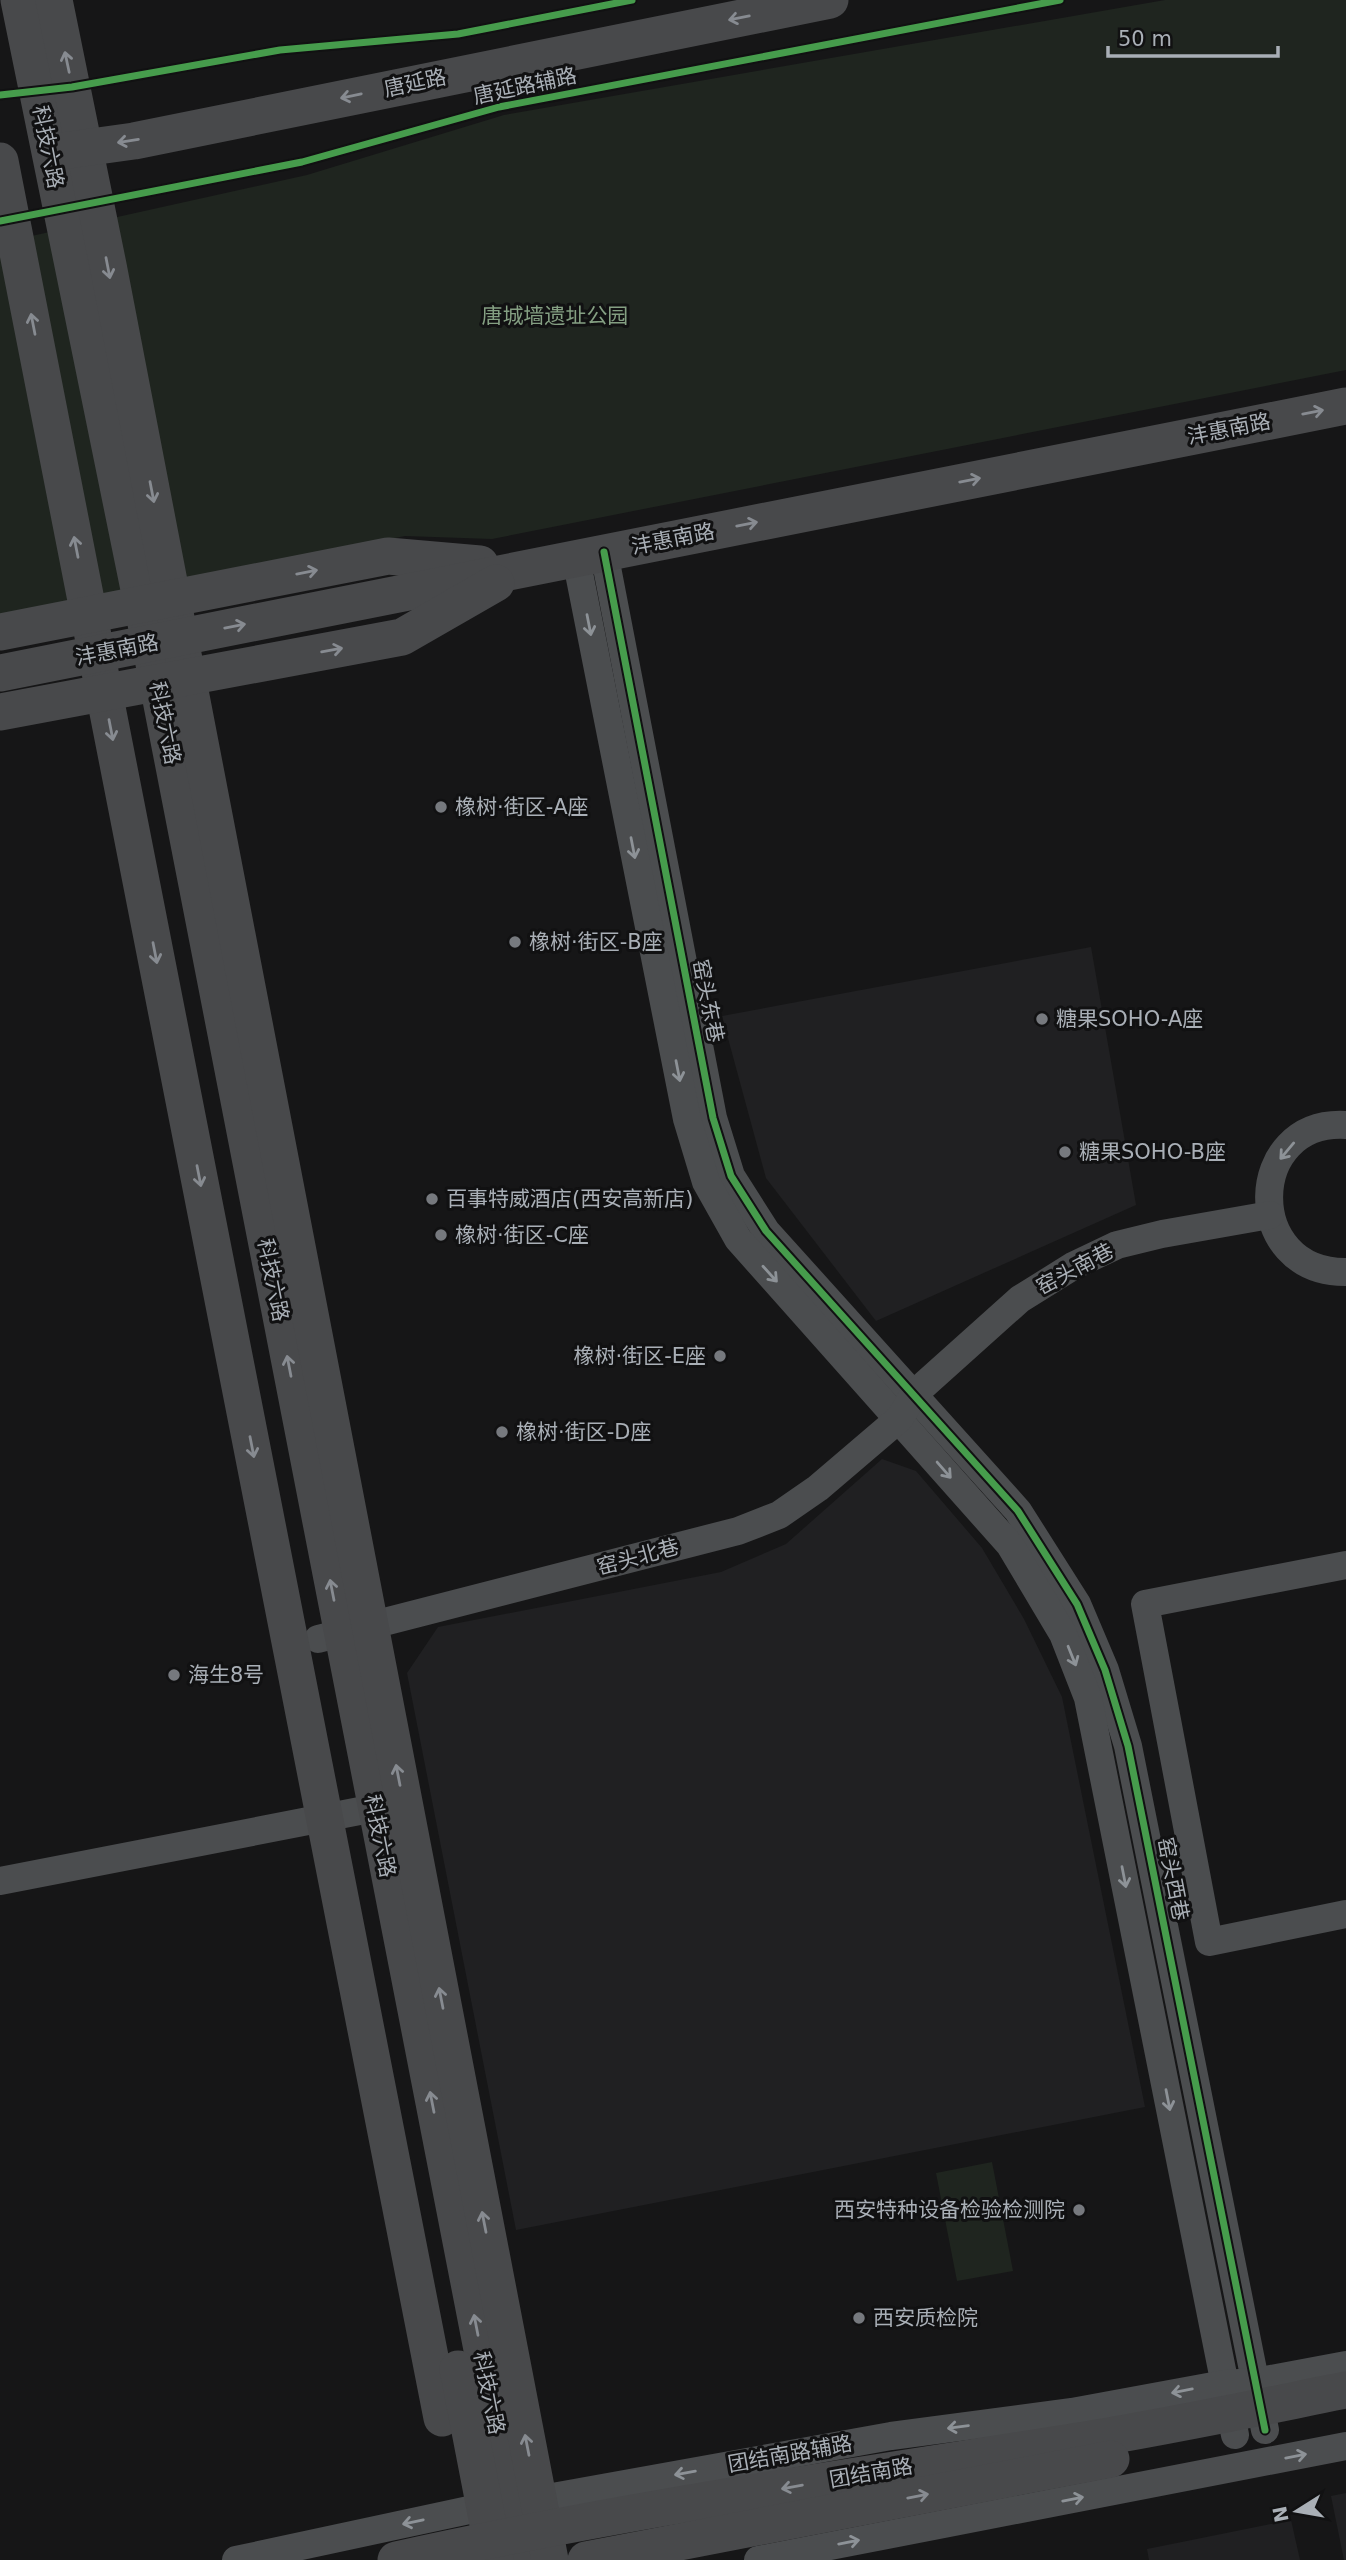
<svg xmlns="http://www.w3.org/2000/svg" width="1346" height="2560" viewBox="0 0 1346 2560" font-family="'DejaVu Sans','Noto Sans SC',sans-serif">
<rect width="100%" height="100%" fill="#161617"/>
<!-- built -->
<g fill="#202022">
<polygon points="1091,947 1136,1205 876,1321 766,1178 722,1016"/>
<polygon points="882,1459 916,1471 982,1548 1024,1619 1062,1697 1145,2107 516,2230 407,1673 438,1627 721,1572 786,1544"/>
<polygon points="1346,2493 1346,2560 1344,2560 1331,2496"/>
<polygon points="1291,2520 1300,2560 1149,2560 1147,2549"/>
</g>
<!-- green -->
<g fill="#1f251f">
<polygon points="1165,0 1346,0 1346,370 492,539 405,536 0,615 0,243 307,175 504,115"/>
<polygon points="992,2162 1013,2271 957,2281 936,2173"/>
</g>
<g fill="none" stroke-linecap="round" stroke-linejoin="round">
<!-- minor -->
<g stroke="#4b4d4f" stroke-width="28">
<polyline points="604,552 713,1118 731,1176 766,1231 1018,1511 1077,1604 1105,1670 1128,1746 1265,2430"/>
<polyline points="576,558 687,1119 706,1182 738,1239 1010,1545 1063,1634 1088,1698 1235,2435"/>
<path d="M1346,1125C1245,1119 1242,1273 1346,1272"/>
<polyline points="1346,1565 1145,1604 1209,1942 1346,1914"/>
<polyline points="318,1639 738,1531 779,1515 818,1488 900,1418 914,1394 1020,1299 1073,1266 1117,1245 1162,1234 1270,1215"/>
<polyline points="0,1881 375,1808"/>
<polyline points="236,2560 469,2510 547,2498 891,2436 1072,2412 1224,2384 1255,2382 1346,2365"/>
<polyline points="758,2560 1346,2446"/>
</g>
<!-- major -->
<g stroke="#48494b" stroke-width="37">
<polyline points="19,0 150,643 523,2560"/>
<polyline points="54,0 108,265 550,2560"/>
<polyline points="62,151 134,141 830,0"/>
<polyline points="0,161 442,2418"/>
<polyline points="0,632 388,556 480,564"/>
<polyline points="0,673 1346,406"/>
<polyline points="0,712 402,637 496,583"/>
<polyline points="458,2369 495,2560"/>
<path d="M396,2560C625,2509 859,2476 1091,2439C1176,2425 1261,2407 1346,2390"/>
<polyline points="586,2560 1111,2459"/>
</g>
<defs>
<g id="cycleway">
<polyline points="0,95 72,87 280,50 458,34 632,0"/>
<polyline points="0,221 302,162 499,107 1060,0"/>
<polyline points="604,552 713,1118 731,1176 766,1231 1018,1511 1077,1604 1105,1670 1128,1746 1265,2430"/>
</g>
</defs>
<!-- cycleway casing -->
<use href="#cycleway" stroke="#111112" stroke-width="11"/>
<!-- cycleway -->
<use href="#cycleway" stroke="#469c4c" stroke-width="7"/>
</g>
<!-- one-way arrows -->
<defs><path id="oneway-shaft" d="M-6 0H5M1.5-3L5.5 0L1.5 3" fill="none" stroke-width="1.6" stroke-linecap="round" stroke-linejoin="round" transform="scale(1.75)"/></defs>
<g stroke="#878b91">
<use href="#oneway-shaft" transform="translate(739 18) rotate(169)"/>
<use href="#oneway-shaft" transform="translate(67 62) rotate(-102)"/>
<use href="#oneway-shaft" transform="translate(351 96) rotate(168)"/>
<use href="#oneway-shaft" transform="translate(128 141) rotate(171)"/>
<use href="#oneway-shaft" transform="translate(108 268) rotate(79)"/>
<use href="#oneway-shaft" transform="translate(33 324) rotate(-101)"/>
<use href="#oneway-shaft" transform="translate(1313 412) rotate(-11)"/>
<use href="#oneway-shaft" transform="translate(970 480) rotate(-11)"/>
<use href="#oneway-shaft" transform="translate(152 492) rotate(79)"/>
<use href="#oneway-shaft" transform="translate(747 524) rotate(-11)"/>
<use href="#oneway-shaft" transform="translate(76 547) rotate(-101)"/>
<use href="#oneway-shaft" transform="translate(307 572) rotate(-11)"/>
<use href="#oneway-shaft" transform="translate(235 626) rotate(-11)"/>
<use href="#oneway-shaft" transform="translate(332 650) rotate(-10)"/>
<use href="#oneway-shaft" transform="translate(111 730) rotate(79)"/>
<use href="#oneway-shaft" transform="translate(155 953) rotate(79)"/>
<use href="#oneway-shaft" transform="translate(199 1176) rotate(79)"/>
<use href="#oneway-shaft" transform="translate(289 1366) rotate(-101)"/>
<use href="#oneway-shaft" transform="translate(252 1447) rotate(79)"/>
<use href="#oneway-shaft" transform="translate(332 1590) rotate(-101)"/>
<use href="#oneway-shaft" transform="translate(398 1775) rotate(-101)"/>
<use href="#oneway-shaft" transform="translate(441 1998) rotate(-101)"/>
<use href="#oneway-shaft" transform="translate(432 2102) rotate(-101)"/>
<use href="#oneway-shaft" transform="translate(484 2222) rotate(-101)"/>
<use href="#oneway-shaft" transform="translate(476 2325) rotate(-101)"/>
<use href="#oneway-shaft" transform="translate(527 2445) rotate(-101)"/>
<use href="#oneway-shaft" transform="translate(792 2487) rotate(170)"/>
<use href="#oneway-shaft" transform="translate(918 2496) rotate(-11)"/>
</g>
<g stroke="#8d9297">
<use href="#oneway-shaft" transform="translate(589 625) rotate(79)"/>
<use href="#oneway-shaft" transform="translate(633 848) rotate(79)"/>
<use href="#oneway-shaft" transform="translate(678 1071) rotate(79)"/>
<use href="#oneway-shaft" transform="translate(1287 1151) rotate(130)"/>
<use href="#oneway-shaft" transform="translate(770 1274) rotate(48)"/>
<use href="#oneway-shaft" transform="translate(944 1470) rotate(49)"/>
<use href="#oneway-shaft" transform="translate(1072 1656) rotate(68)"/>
<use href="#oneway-shaft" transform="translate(1124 1877) rotate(79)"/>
<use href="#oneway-shaft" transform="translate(1168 2100) rotate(79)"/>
<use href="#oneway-shaft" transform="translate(1182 2391) rotate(169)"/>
<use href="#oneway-shaft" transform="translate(958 2427) rotate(173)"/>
<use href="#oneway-shaft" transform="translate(1296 2456) rotate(-11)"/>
<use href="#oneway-shaft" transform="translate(685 2473) rotate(170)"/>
<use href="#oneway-shaft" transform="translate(1073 2499) rotate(-11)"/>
<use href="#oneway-shaft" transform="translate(413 2522) rotate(168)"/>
<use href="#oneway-shaft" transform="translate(849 2542) rotate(-11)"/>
</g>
<!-- markers -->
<g fill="#76797e" stroke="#111112" stroke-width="2.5">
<circle cx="441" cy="807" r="7"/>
<circle cx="515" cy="942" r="7"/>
<circle cx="1042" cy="1019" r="7"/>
<circle cx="1065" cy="1152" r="7"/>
<circle cx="432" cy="1199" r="7"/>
<circle cx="441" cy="1235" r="7"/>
<circle cx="720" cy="1356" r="7"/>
<circle cx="502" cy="1432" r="7"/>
<circle cx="174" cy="1675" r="7"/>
<circle cx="1079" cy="2210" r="7"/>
<circle cx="859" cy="2318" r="7"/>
</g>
<g text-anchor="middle" stroke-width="6" stroke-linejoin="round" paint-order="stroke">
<!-- street labels -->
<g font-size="21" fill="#a9afb6" stroke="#111112">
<text transform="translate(415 83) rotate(-12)" y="7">唐延路</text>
<text transform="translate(525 86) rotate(-12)" y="7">唐延路辅路</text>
<text transform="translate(48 147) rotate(79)" y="7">科技六路</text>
<text transform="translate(1229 429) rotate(-11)" y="7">沣惠南路</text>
<text transform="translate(673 539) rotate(-11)" y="7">沣惠南路</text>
<text transform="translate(117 650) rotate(-11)" y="7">沣惠南路</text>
<text transform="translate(165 723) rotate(79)" y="7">科技六路</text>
<text transform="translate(708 1001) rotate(79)" y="7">窑头东巷</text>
<text transform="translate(1075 1269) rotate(-28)" y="7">窑头南巷</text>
<text transform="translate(273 1280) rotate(79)" y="7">科技六路</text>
<text transform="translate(638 1557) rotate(-15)" y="7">窑头北巷</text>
<text transform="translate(380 1836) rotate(79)" y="7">科技六路</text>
<text transform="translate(1173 1879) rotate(79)" y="7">窑头西巷</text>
<text transform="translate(489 2393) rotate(79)" y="7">科技六路</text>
<text transform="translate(790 2454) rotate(-10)" y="7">团结南路辅路</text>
<text transform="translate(871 2473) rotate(-10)" y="7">团结南路</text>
</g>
<!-- park labels -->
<g font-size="21" fill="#849f82" stroke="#111112">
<text x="555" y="323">唐城墙遗址公园</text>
</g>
<!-- poi labels -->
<g font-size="21" fill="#a9afb6" stroke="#111112" text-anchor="start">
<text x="455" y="814">橡树·街区-A座</text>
<text x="529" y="949">橡树·街区-B座</text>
<text x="1056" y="1026">糖果SOHO-A座</text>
<text x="1079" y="1159">糖果SOHO-B座</text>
<text x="446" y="1206">百事特威酒店(西安高新店)</text>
<text x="455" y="1242">橡树·街区-C座</text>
<text x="706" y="1363" text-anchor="end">橡树·街区-E座</text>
<text x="516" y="1439">橡树·街区-D座</text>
<text x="188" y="1682">海生8号</text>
<text x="1065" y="2217" text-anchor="end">西安特种设备检验检测院</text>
<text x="873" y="2325">西安质检院</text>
</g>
</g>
<!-- north arrow -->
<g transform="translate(1297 2511) rotate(259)" stroke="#111112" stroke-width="5" paint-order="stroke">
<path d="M0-5L12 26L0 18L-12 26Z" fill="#a9afb6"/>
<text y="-10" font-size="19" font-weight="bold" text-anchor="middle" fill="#a9afb6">N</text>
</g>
<!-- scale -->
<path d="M1108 46v10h170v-10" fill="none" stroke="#a9afb6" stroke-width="3.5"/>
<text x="1118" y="46" font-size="21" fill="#a9afb6" stroke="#111112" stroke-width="5" paint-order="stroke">50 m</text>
</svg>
